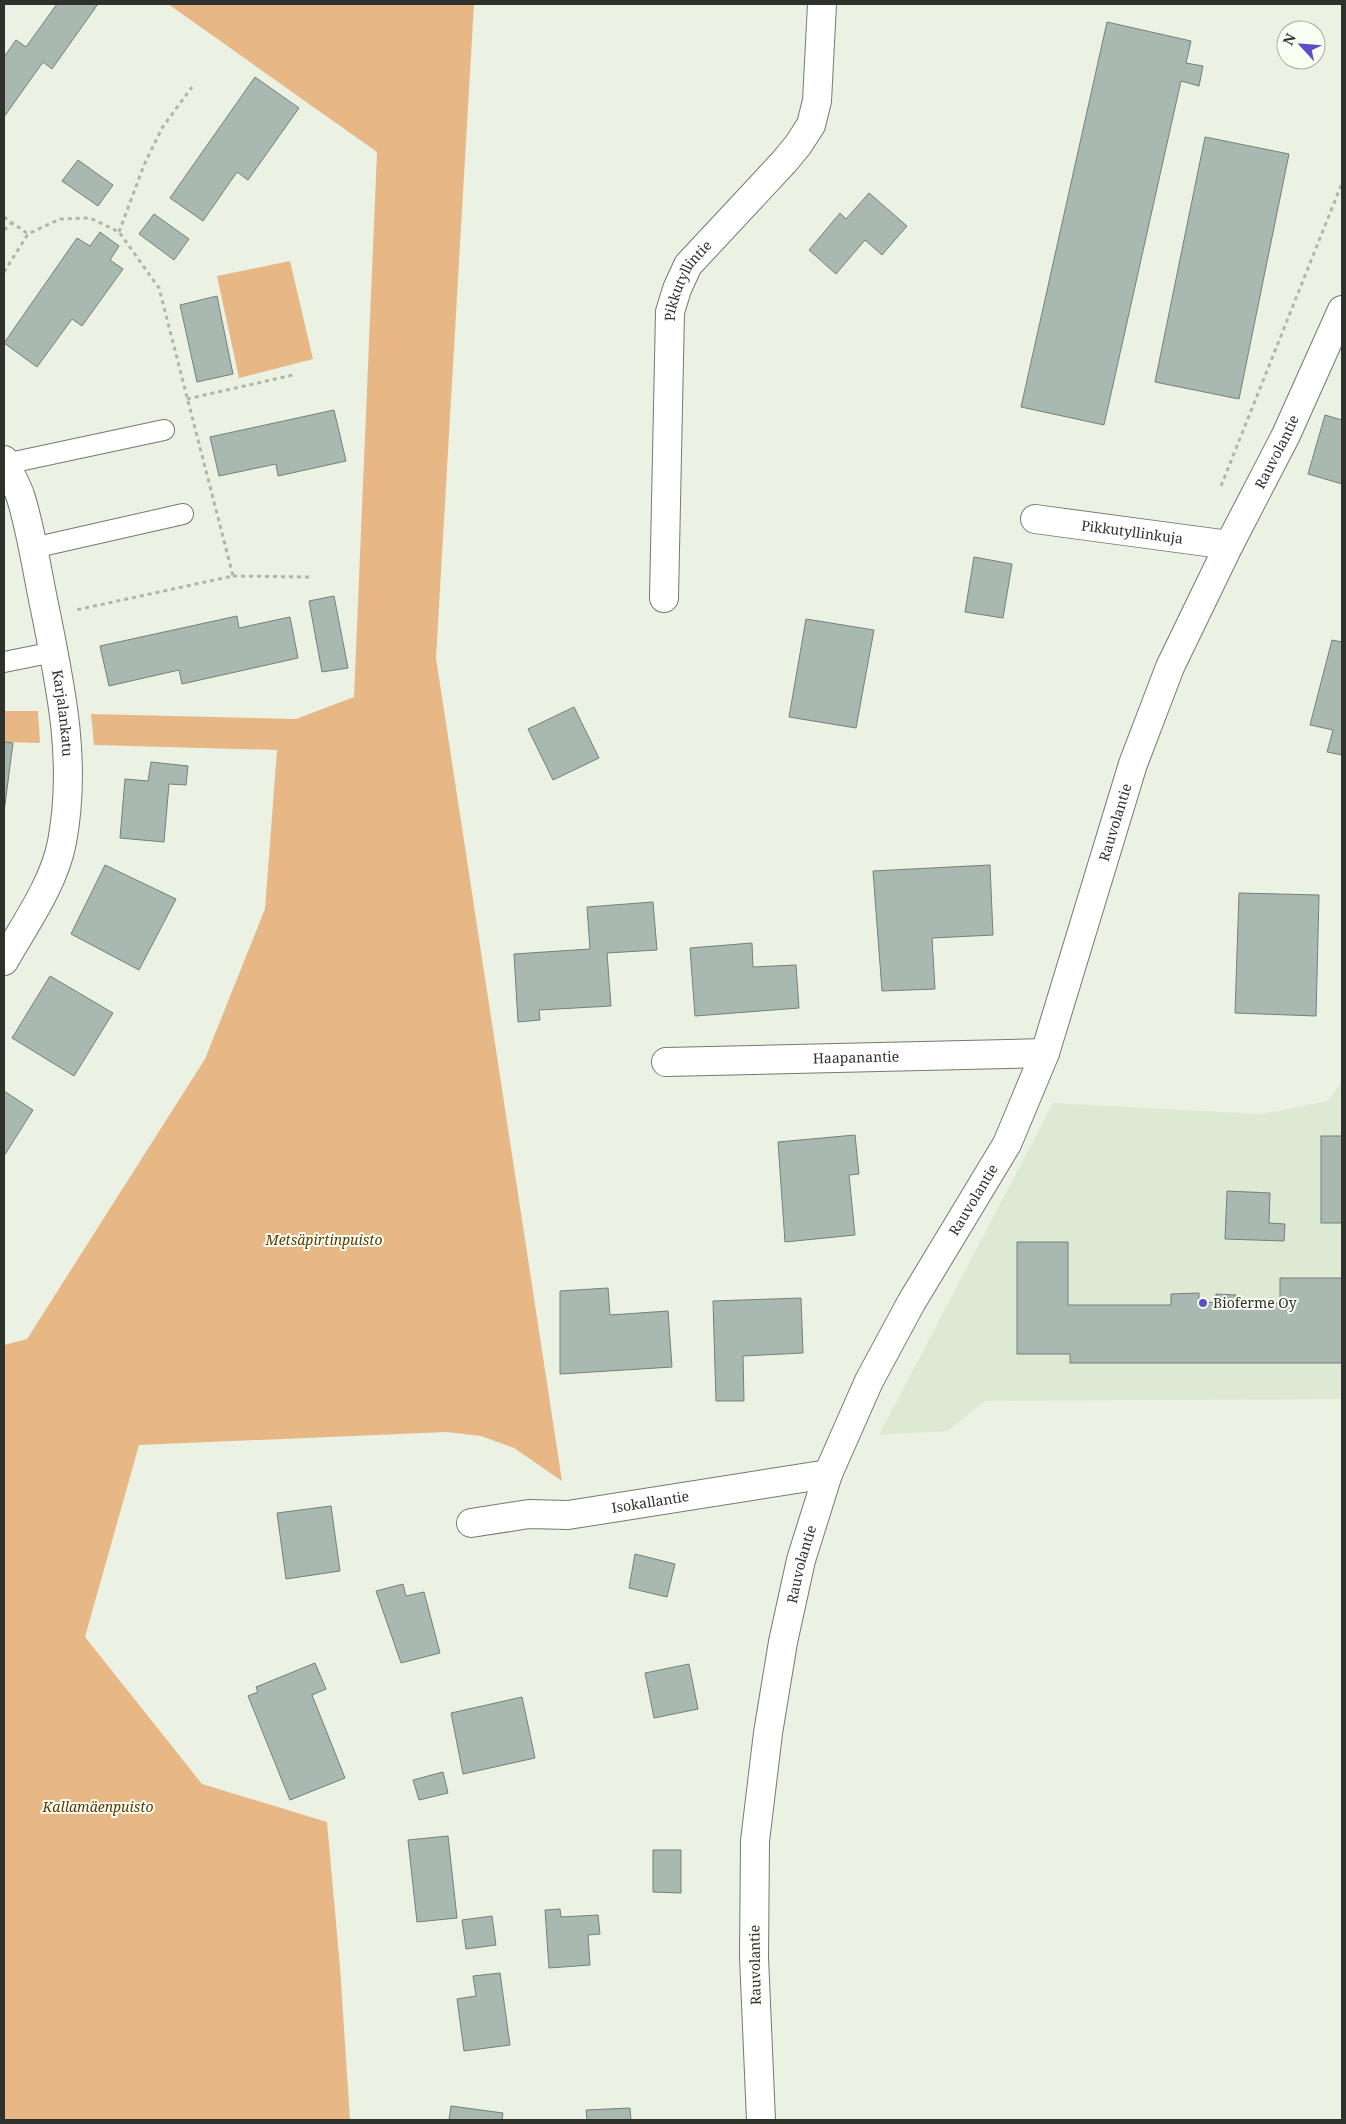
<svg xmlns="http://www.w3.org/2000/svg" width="1346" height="2124" viewBox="0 0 1346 2124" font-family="'Noto Serif',serif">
<rect width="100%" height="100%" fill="#ebf2e4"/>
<!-- built -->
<polygon fill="#dee9d4" points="1342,1081 1342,1399 985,1401 948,1431 879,1435 1053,1103 1262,1114 1328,1101"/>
<!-- green -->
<g fill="#e7b886">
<polygon points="168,4 474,4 436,658 562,1481 514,1448 481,1436 446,1432 139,1445 85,1637 202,1784 327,1822 340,1967 350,2120 4,2120 4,1345 27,1339 205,1059 265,909 277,750 94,745 91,714 296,719 354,697 377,152"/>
<polygon points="290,261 313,359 239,378 217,276"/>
<polygon points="4,711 38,711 40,743 4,742"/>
</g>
<!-- building -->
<g fill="#a9b8b0" stroke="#738179">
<polygon points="57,4 98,4 52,69 43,62 4,117 4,57 16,40 26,47"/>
<polygon points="1107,22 1191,41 1186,63 1203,66 1199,86 1181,81 1104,425 1021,407"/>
<polygon points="255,77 299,108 248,180 237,172 203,221 170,198"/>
<polygon points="1205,137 1289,154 1239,399 1155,382"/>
<polygon points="78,160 113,185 98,206 62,181"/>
<polygon points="869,193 907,226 882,255 865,240 836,274 809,250 840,213 846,219"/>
<polygon points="154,214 189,239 174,260 139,234"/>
<polygon points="100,232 119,246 110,260 123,269 82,326 72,319 37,367 4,343 77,238 90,246"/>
<polygon points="217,296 233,374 197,382 180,305"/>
<polygon points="334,410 346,461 278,476 276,464 219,476 210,437"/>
<polygon points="1325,415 1342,420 1342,484 1308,474"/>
<polygon points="974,557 1012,564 1003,618 965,612"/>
<polygon points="334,596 348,668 322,672 309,601"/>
<polygon points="237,616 239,628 290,617 298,658 182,684 179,670 109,686 100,646"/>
<polygon points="806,619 874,630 856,728 789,717"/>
<polygon points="1332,640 1342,642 1342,755 1327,752 1333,730 1310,725"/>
<polygon points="574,707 599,758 553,780 528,729"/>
<polygon points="4,742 13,743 4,812"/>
<polygon points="151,762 188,766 186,785 169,784 164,842 120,838 125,779 148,781"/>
<polygon points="105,865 176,899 139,970 71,934"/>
<polygon points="990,865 993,935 932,938 935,989 882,991 873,871"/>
<polygon points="1239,893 1319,895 1316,1016 1235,1013"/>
<polygon points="653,902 657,950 607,953 611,1006 539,1010 540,1020 518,1022 514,954 590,949 587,907"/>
<polygon points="752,943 753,967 796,965 799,1008 695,1016 690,948"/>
<polygon points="50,976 113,1013 74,1076 12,1038"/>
<polygon points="4,1091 33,1110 4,1156"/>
<polygon points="855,1135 859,1174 849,1175 855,1235 785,1242 778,1142"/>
<rect x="1321" y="1136" width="21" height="87"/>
<polygon points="1227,1191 1270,1193 1269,1223 1285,1224 1284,1241 1225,1239"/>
<polygon points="1017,1242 1068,1242 1068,1305 1171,1305 1171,1294 1199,1293 1199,1303 1216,1302 1216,1294 1236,1295 1235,1303 1280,1303 1280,1278 1342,1278 1342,1363 1070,1363 1070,1354 1017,1354"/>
<polygon points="608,1288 610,1315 668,1311 672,1367 560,1374 560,1291"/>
<polygon points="801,1298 803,1353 743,1356 744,1401 716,1401 713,1301"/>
<polygon points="331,1506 340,1571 286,1579 277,1513"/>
<polygon points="635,1554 675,1564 667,1597 629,1588"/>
<polygon points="403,1584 406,1596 424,1592 440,1653 401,1663 376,1591"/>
<polygon points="315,1663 326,1689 312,1695 345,1778 290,1800 248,1696 258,1692 256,1687"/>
<polygon points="689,1664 698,1709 654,1718 645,1673"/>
<polygon points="522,1697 535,1758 463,1774 451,1713"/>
<polygon points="443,1772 448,1793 419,1800 413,1780"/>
<polygon points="448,1836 457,1918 417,1922 408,1840"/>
<polygon points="653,1850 681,1850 681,1893 653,1892"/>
<polygon points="560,1909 561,1917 598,1915 600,1934 588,1935 590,1965 549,1968 545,1910"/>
<polygon points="492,1916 496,1945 466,1949 462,1920"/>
<polygon points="500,1973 510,2045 464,2051 457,1999 476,1996 473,1976"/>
<polygon points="451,2106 503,2113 502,2120 449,2120"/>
<polygon points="630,2108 631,2120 587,2120 586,2110"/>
</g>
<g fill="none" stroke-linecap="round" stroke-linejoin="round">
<defs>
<g id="lane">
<polyline points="5,464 164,430"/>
<polyline points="33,548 183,514"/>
<polyline points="4,662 54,652"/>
</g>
<g id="street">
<path id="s1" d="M4,460C9,473 17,485 21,498C32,534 37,572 45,609C61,688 77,762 62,842C54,884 25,924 4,961"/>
<path id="s2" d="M1035,519L1229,545"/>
<path id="s3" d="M664,598L670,312L677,289L688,265L784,162L798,145L811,125L817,101L822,4"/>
<path id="s4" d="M666,1062L1045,1053"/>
<path id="s5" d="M471,1523L529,1514L568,1515L828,1474"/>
<path id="s6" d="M761,2120L754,1957L755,1841L768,1733L783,1642L801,1560L828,1474L869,1381L911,1303L1007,1144L1045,1053L1133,764L1170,667L1229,545L1286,435L1342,310"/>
</g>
</defs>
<!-- lane casing -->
<use href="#lane" stroke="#747a6e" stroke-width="22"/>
<!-- street casing -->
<use href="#street" stroke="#747a6e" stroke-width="30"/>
<!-- path -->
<g stroke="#b1b6ab" stroke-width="3" stroke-dasharray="4 4" stroke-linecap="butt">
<polyline points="4,217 28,234"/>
<polyline points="4,230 12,223"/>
<polyline points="119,232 144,165 162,128 192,87"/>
<polyline points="4,272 28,234 60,219 90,218 119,232 159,288 233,576 76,610"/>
<polyline points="187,399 293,375"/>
<polyline points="1221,486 1342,183"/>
<polyline points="233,576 309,577"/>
</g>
<!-- lane -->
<use href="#lane" stroke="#fff" stroke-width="20"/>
<!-- street -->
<use href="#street" stroke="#fff" stroke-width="28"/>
</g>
<!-- markers -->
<circle fill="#5f4dc6" stroke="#f9fff3" stroke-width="2" cx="1203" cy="1303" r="5"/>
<g text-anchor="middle" stroke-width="4" stroke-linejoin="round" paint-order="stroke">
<!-- street labels -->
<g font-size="14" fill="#2e312c" stroke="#f9fff3">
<text dy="5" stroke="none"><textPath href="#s3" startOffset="322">Pikkutyllintie</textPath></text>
<text dy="5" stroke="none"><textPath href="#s6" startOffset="1775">Rauvolantie</textPath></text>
<text dy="5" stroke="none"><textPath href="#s2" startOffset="98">Pikkutyllinkuja</textPath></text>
<text dy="5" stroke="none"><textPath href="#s1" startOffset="261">Karjalankatu</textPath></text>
<text dy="5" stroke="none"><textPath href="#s6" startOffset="1370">Rauvolantie</textPath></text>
<text dy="5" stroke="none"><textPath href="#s4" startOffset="190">Haapanantie</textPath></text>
<text dy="5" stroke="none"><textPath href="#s6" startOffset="965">Rauvolantie</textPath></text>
<text dy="5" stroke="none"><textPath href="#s5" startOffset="181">Isokallantie</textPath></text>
<text dy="5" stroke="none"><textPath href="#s6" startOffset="560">Rauvolantie</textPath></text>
<text transform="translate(755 1965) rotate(-91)" y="5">Rauvolantie</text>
</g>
<!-- park labels -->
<g font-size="14" font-style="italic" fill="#5d3700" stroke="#f9fff3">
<text x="324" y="1245">Metsäpirtinpuisto</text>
<text x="98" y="1812">Kallamäenpuisto</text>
</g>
<!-- poi labels -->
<g font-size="14" fill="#2e312c" stroke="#f9fff3" text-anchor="start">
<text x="1213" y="1308">Bioferme Oy</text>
</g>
</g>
<!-- border -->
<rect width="1346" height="2124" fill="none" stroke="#2e312c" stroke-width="10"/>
<!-- north arrow -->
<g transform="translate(1301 45) rotate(296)"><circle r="24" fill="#f9fff3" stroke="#a8ada3"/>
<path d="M0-4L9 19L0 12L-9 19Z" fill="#5f4dc6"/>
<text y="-8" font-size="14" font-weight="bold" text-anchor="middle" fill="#2e312c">N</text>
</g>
</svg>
